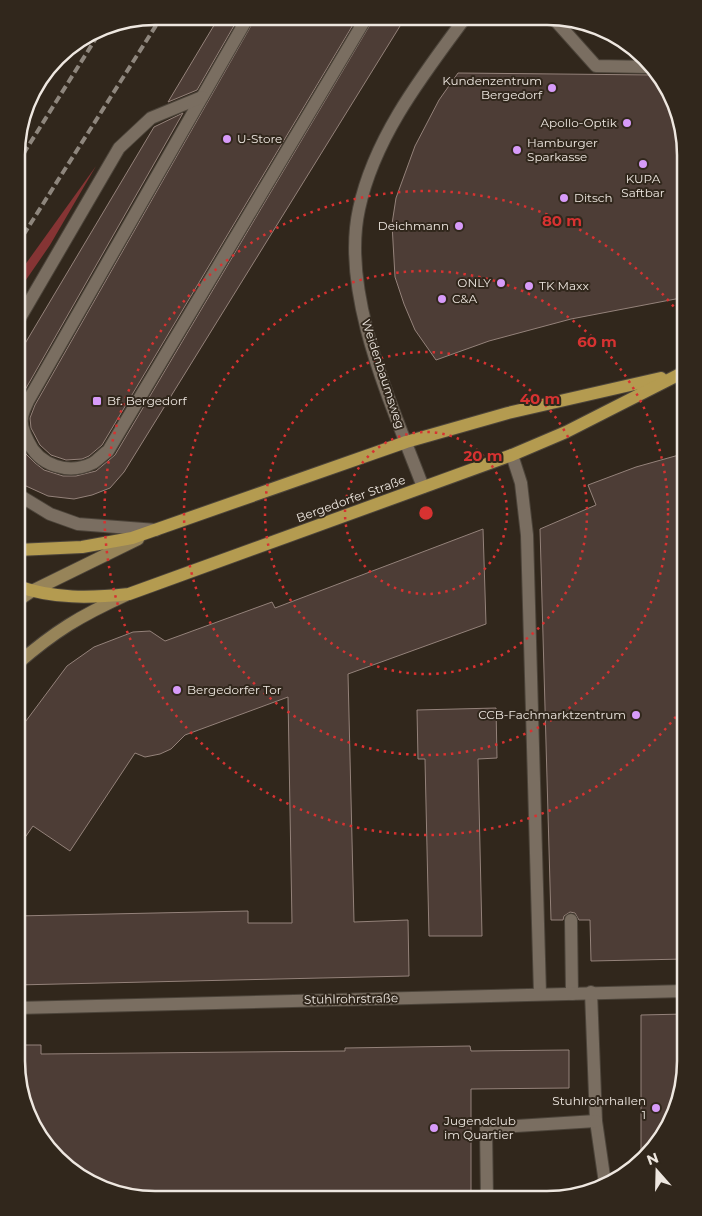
<svg xmlns="http://www.w3.org/2000/svg" width="702" height="1216" viewBox="0 0 702 1216" font-family="Montserrat,sans-serif">
<rect width="100%" height="100%" fill="#31271c"/>
<!-- green -->
<polygon fill="#853434" points="96,166 50,245 17,293 17,276"/>
<!-- building -->
<g fill="#4d3d36" stroke="#94827a">
<polygon points="219,17 239,17 197,90 168,102"/>
<polygon points="256,17 357,18 102,445 89,456 82,459 66,460 51,455 40,445 31,428 30,418 35,405"/>
<polygon points="374,18 405,18 124,472 110,488 92,495 74,499 48,496 26,486 17,478 17,436 26,454 35,463 44,470 63,476 76,476 96,471 115,455"/>
<polygon points="458,73 655,75 678,110 686,155 686,297 571,319 489,341 436,360 415,330 404,304 395,277 392,224 396,198 415,146 439,100"/>
<polygon points="183,113 21,397 17,406 17,357 154,127"/>
<polygon points="686,453 685,959 591,961 590,920 579,920 575,913 570,912 564,916 563,920 551,920 540,529 596,505 588,485 636,467"/>
<polygon points="483,529 486,624 348,674 354,922 408,920 409,976 16,985 16,916 248,911 248,923 292,923 288,697 185,735 171,749 160,754 145,757 135,753 70,851 33,826 17,849 17,733 67,666 94,647 133,632 150,631 165,641 272,602 275,608"/>
<polygon points="496,708 497,758 478,759 482,936 429,936 425,759 418,759 417,710"/>
<polygon points="685,1014 685,1070 657,1146 641,1157 641,1015"/>
<polygon points="16,1045 41,1045 41,1054 345,1051 345,1048 470,1046 471,1051 569,1050 569,1088 471,1089 471,1197 137,1199 70,1171 24,1106 16,1061"/>
</g>
<g fill="none" stroke-linecap="round" stroke-linejoin="round">
<defs>
<g id="service">
<path d="M248,17L28,401C26,406 22,413 22,419C21,426 25,435 28,441C39,466 69,475 93,463C98,460 103,454 108,451L366,18"/>
<polyline points="17,323 119,148 151,118 202,97"/>
<polyline points="512,455 521,483 527,535 540,994"/>
<polyline points="17,494 50,514 78,524 156,530"/>
<polyline points="571,920 572,994"/>
<polyline points="591,992 596,1121 605,1183"/>
<polyline points="487,1200 486,1128 596,1121"/>
</g>
<polyline id="pedestrian" points="554,19 596,66 649,67"/>
<g id="minor">
<path d="M423,487C393,407 340,295 359,209C374,138 422,76 465,18"/>
<polyline points="16,1008 685,991"/>
</g>
<g id="secondary">
<polyline points="17,601 32,591 138,539"/>
<path d="M17,664C55,631 80,616 126,595"/>
</g>
<g id="primary">
<polyline points="17,550 82,547 132,538 406,442 508,413 661,378"/>
<path d="M17,586C54,599 90,598 129,594L512,455L566,432L682,373"/>
</g>
</defs>
<!-- service casing -->
<use href="#service" stroke="#4c443a" stroke-width="14"/>
<!-- pedestrian casing -->
<use href="#pedestrian" stroke="#4c443a" stroke-width="14"/>
<!-- minor casing -->
<use href="#minor" stroke="#4c443a" stroke-width="14"/>
<!-- secondary casing -->
<use href="#secondary" stroke="#4c443a" stroke-width="14"/>
<!-- primary casing -->
<use href="#primary" stroke="#4c443a" stroke-width="14"/>
<!-- service -->
<use href="#service" stroke="#7a6e61" stroke-width="12"/>
<!-- pedestrian -->
<use href="#pedestrian" stroke="#7a6e61" stroke-width="12"/>
<!-- minor -->
<use href="#minor" stroke="#7a6e61" stroke-width="12"/>
<!-- secondary -->
<use href="#secondary" stroke="#978459" stroke-width="12"/>
<!-- primary -->
<use href="#primary" stroke="#b49b50" stroke-width="12"/>
<!-- tram -->
<polyline stroke="#8e867d" stroke-width="1" points="26,108 64,51"/>
<!-- rail -->
<g stroke="#8e867d" stroke-width="4" stroke-dasharray="8 4" stroke-linecap="butt">
<polyline points="17,164 103,27"/>
<polyline points="17,245 162,16"/>
</g>
</g>
<!-- distance rings -->
<g fill="none" stroke="#d73231" stroke-width="2.5" stroke-dasharray="2.5 5">
<circle cx="426" cy="513" r="81"/>
<circle cx="426" cy="513" r="161"/>
<circle cx="426" cy="513" r="242"/>
<path d="M685 705A322 322 0 1 1 685 321"/>
</g>
<!-- markers -->
<g fill="#d79bf9" stroke="#31271c" stroke-width="2">
<circle cx="552" cy="88" r="5"/>
<circle cx="627" cy="123" r="5"/>
<circle cx="227" cy="139" r="5"/>
<circle cx="517" cy="150" r="5"/>
<circle cx="643" cy="164" r="5"/>
<circle cx="564" cy="198" r="5"/>
<circle cx="459" cy="226" r="5"/>
<circle cx="501" cy="283" r="5"/>
<circle cx="529" cy="286" r="5"/>
<circle cx="442" cy="299" r="5"/>
<rect x="92" y="396" width="10" height="10" rx="2.5"/>
<circle cx="177" cy="690" r="5"/>
<circle cx="636" cy="715" r="5"/>
<circle cx="656" cy="1108" r="5"/>
<circle cx="434" cy="1128" r="5"/>
</g>
<g text-anchor="middle" stroke-width="4" stroke-linejoin="round" paint-order="stroke">
<!-- poi labels -->
<g font-size="12" fill="#eee7e0" stroke="#31271c" text-anchor="start">
<text x="542" y="85" text-anchor="end">Kundenzentrum<tspan x="542" dy="14">Bergedorf</tspan></text>
<text x="617" y="127" text-anchor="end">Apollo-Optik</text>
<text x="237" y="143">U-Store</text>
<text x="527" y="147">Hamburger<tspan x="527" dy="14">Sparkasse</tspan></text>
<text x="643" y="183" text-anchor="middle">KUPA<tspan x="643" dy="14">Saftbar</tspan></text>
<text x="574" y="202">Ditsch</text>
<text x="449" y="230" text-anchor="end">Deichmann</text>
<text x="491" y="287" text-anchor="end">ONLY</text>
<text x="539" y="290">TK Maxx</text>
<text x="452" y="303">C&amp;A</text>
<text x="107" y="405">Bf. Bergedorf</text>
<text x="187" y="694">Bergedorfer Tor</text>
<text x="626" y="719" text-anchor="end">CCB-Fachmarktzentrum</text>
<text x="646" y="1105" text-anchor="end">Stuhlrohrhallen<tspan x="646" dy="14">1</tspan></text>
<text x="444" y="1125">Jugendclub<tspan x="444" dy="14">im Quartier</tspan></text>
</g>
<!-- street labels -->
<g font-size="12" fill="#eee7e0" stroke="#31271c">
<text transform="translate(383 374) rotate(72)" y="4">Weidenbaumsweg</text>
<text transform="translate(351 499) rotate(-20)" y="4">Bergedorfer Straße</text>
<text transform="translate(351 999) rotate(-1)" y="4">Stuhlrohrstraße</text>
</g>
</g>
<!-- crop -->
<path d="M0 0H702V1216H0ZM155 25H547A130 130 0 0 1 677 155V1061A130 130 0 0 1 547 1191H155A130 130 0 0 1 25 1061V155A130 130 0 0 1 155 25Z" fill="#31271c" fill-rule="evenodd"/>
<path fill="none" stroke="#eee7e0" stroke-width="2.5" d="M155 25H547A130 130 0 0 1 677 155V1061A130 130 0 0 1 547 1191H155A130 130 0 0 1 25 1061V155A130 130 0 0 1 155 25Z"/>
<circle cx="426" cy="513" r="8" fill="#d73231" stroke="#31271c" stroke-width="2.5"/>
<g font-size="15" text-anchor="middle" font-weight="bold" fill="#d73231" stroke="#31271c" stroke-width="4" stroke-linejoin="round" paint-order="stroke">
<text x="562" y="226">80 m</text>
<text x="597" y="347">60 m</text>
<text x="540" y="404">40 m</text>
<text x="483" y="461">20 m</text>
</g>
<!-- north arrow -->
<g transform="translate(657 1171) rotate(340)" stroke="#31271c" stroke-width="4" paint-order="stroke">
<path d="M0-4L9 19L0 12L-9 19Z" fill="#eee7e0"/>
<text y="-8" font-size="14" font-weight="bold" text-anchor="middle" fill="#eee7e0">N</text>
</g>
</svg>
